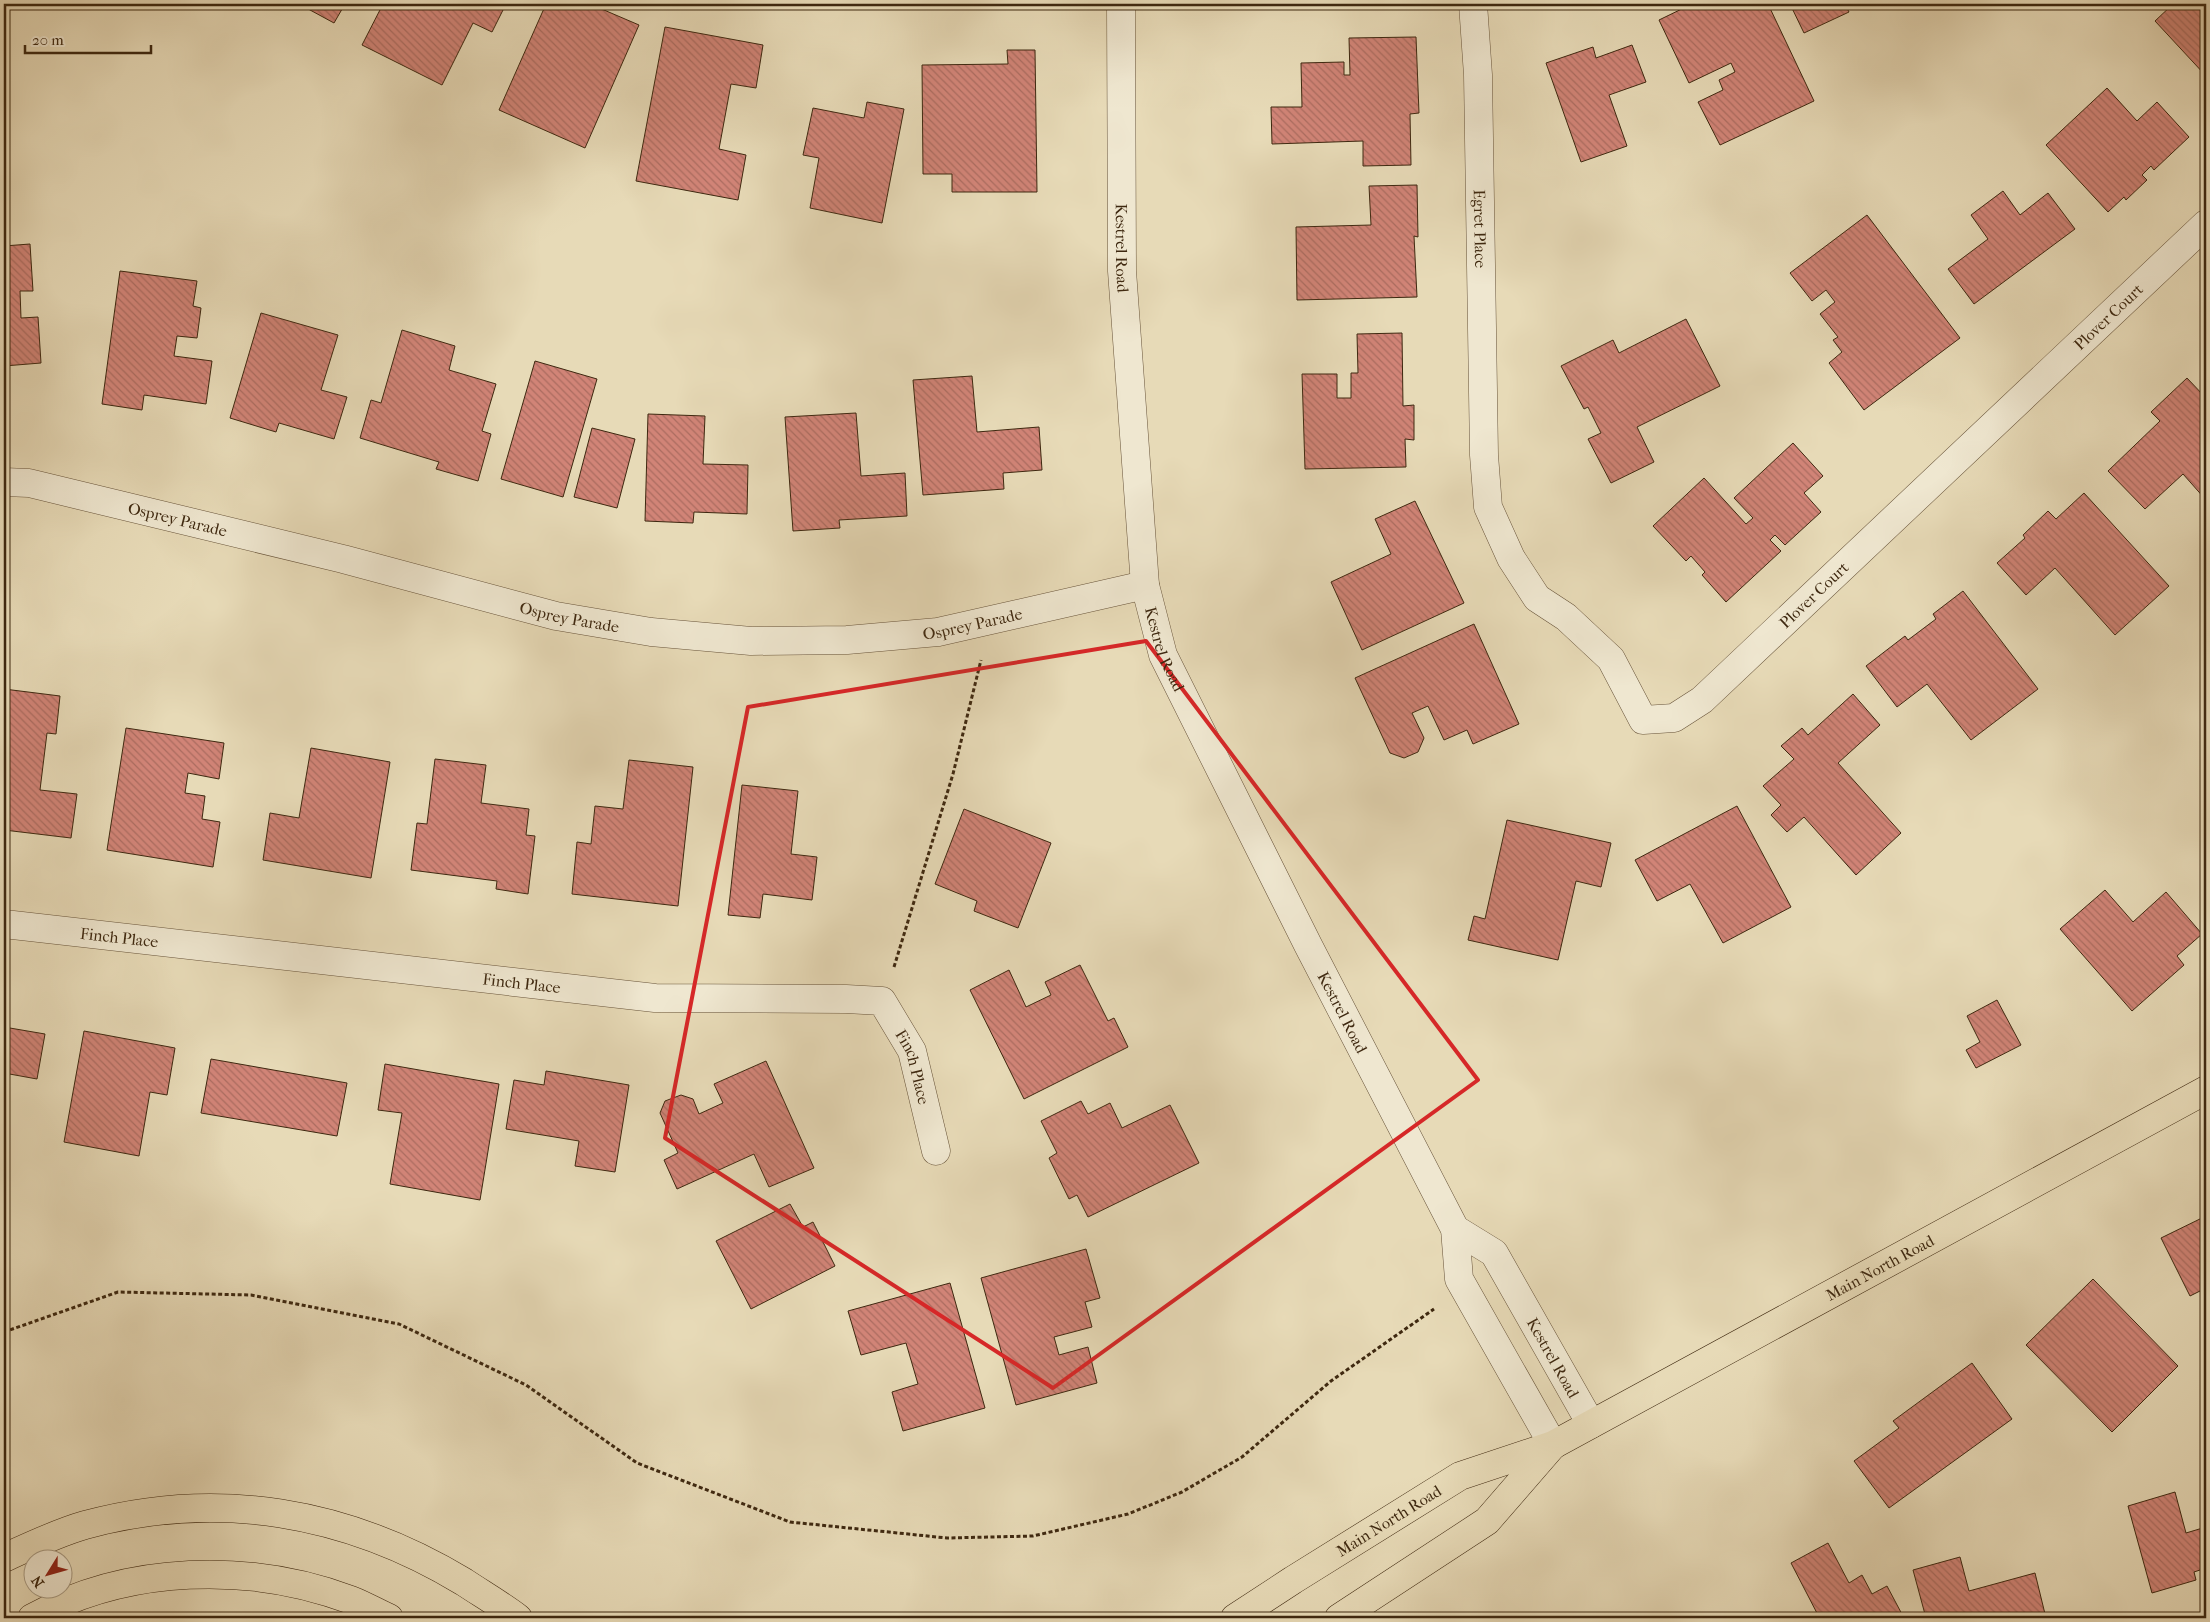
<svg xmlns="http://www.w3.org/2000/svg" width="2210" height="1622" viewBox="0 0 2210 1622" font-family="'IM FELL French Canon',serif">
<defs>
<pattern id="building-back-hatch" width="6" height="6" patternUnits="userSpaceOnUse" patternTransform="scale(1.25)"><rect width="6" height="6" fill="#d18477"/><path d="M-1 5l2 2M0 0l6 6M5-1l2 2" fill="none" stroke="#ab6c60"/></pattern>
</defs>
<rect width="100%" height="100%" fill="#e7dab7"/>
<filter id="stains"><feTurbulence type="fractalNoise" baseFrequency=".004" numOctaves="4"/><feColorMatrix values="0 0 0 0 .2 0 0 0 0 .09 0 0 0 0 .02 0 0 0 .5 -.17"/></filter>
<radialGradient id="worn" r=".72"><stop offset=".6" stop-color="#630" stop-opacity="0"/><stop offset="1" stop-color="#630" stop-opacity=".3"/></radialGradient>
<!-- building -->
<g fill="url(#building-back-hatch)" stroke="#3e2810">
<polygon points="299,4 345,4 334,23"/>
<polygon points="383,4 506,4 492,32 473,23 442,85 362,45"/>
<polygon points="546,4 590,4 639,25 585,148 499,110"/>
<polygon points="1692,4 1768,4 1814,101 1720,145 1698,102 1723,90 1719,80 1735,72 1731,63 1689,83 1659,20"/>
<polygon points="1790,4 1845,4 1849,12 1804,33"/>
<polygon points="2173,4 2206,4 2206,76 2155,21"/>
<polygon points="665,27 763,45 756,88 731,84 719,149 746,155 738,200 636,181"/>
<polygon points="1416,37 1419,113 1410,114 1411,165 1363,166 1363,141 1272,144 1271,107 1302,107 1301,63 1344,62 1344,75 1350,75 1349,38"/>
<polygon points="1632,45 1646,82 1609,95 1627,146 1581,162 1546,63 1593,47 1596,58"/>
<polygon points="1007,50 1035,50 1037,192 952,192 952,174 923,174 922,65 1008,64"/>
<polygon points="2107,88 2137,121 2157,102 2189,137 2154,170 2151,166 2142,175 2147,180 2126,200 2124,197 2108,212 2046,145"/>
<polygon points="867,102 904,109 882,223 810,208 819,158 803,155 813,108 864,118"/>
<polygon points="1417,185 1418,237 1414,236 1417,297 1297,300 1296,227 1371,225 1369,186"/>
<polygon points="2003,191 2020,215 2048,193 2075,229 1974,304 1948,269 1988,239 1971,215"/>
<polygon points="1867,215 1960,338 1864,410 1829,363 1842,352 1833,340 1838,337 1820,314 1835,302 1826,290 1812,301 1790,273"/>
<polygon points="30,244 33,291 20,291 21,318 38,317 41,363 4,366 4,246"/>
<polygon points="120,271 197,281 193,306 201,308 197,338 177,336 174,356 212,361 206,404 144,395 142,410 102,404"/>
<polygon points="261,313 338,335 321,390 347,397 334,439 279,423 276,432 230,418"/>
<polygon points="1686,319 1720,386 1637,427 1654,462 1611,483 1588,439 1601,433 1588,407 1584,409 1561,366 1613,340 1619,353"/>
<polygon points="402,330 455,346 449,370 496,384 482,431 491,434 478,481 436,469 439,462 360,438 371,400 381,403"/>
<polygon points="1402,333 1403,406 1414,405 1414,440 1405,439 1406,467 1305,469 1302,374 1337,374 1337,398 1351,398 1351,373 1358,373 1357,334"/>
<polygon points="535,361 597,379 563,497 501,479"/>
<polygon points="972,376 977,432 1039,427 1042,470 1003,473 1004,489 923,495 913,380"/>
<polygon points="2187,378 2206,398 2206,500 2183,474 2145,509 2108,471 2160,421 2151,412"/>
<polygon points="856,413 861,476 905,473 907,516 839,520 840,528 793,531 785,417"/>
<polygon points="648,414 705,416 703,464 748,465 747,514 694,512 693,523 645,521"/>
<polygon points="592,428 635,439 617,508 574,497"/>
<polygon points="1793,443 1823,476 1804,493 1821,512 1785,545 1775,535 1770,540 1781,551 1726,602 1702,575 1705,572 1691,556 1686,561 1653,526 1704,478 1746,524 1753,518 1734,498"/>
<polygon points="2084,493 2169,586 2115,635 2055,568 2026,595 1997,563 2025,538 2023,535 2048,511 2056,519"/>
<polygon points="1415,501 1464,603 1362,650 1331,582 1391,554 1375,519"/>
<polygon points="1963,591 2038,689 1971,740 1927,684 1897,707 1866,666 1905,636 1908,640 1936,619 1933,614"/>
<polygon points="1474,624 1519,724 1473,744 1467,730 1444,740 1428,706 1412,713 1424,738 1418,752 1404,758 1390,753 1355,678"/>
<polygon points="4,689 60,696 56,734 47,733 40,790 77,794 71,838 4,830"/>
<polygon points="1853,694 1880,725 1838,763 1901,833 1856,875 1804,817 1787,832 1771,815 1781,805 1763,786 1794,759 1781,746 1802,728 1808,735"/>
<polygon points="126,728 224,743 219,779 188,773 185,793 205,796 202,819 220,822 213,867 107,850"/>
<polygon points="311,748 390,762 371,878 263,860 270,813 299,818"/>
<polygon points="435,759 486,765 481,803 529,809 526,835 535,836 528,894 496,889 497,881 411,870 417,823 427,824"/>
<polygon points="629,760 693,767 678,906 572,894 577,842 591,844 595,806 623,809"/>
<polygon points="742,785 798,791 791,854 817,857 812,900 763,894 760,918 728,915"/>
<polygon points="1737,806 1791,907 1723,943 1690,884 1657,901 1635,860"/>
<polygon points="964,809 1051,843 1018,928 974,911 977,901 935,884"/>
<polygon points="1507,820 1611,843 1601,887 1576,881 1558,960 1468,940 1474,916 1485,919"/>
<polygon points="2105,890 2133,922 2166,892 2202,934 2177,956 2184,965 2132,1011 2060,929"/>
<polygon points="1080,965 1108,1021 1114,1018 1128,1047 1024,1099 970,990 1009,970 1026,1007 1051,995 1045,982"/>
<polygon points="1997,1000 2021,1045 1976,1068 1966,1050 1980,1042 1967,1016"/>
<polygon points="4,1027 45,1034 37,1079 4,1073"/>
<polygon points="84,1031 175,1048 167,1095 150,1092 139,1156 64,1142"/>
<polygon points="211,1059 347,1083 337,1136 201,1113"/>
<polygon points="766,1061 814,1168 769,1187 754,1154 677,1189 664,1160 678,1153 660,1113 665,1101 681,1095 693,1099 699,1114 723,1103 714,1084"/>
<polygon points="385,1064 499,1084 480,1200 390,1184 402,1113 378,1110"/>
<polygon points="546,1071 629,1085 615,1172 575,1166 579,1141 506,1129 514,1080 544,1085"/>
<polygon points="1081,1101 1088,1114 1110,1103 1122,1128 1170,1105 1199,1163 1088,1217 1077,1195 1069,1199 1049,1158 1057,1153 1041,1121"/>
<polygon points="790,1204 803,1227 813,1222 835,1266 751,1309 716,1241"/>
<polygon points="2206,1216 2206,1288 2190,1296 2161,1238"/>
<polygon points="1086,1249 1100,1298 1085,1302 1092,1327 1054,1337 1059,1355 1088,1347 1097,1383 1016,1405 981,1278"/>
<polygon points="2093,1279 2178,1366 2112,1432 2026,1345"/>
<polygon points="950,1283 985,1408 903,1431 892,1392 918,1384 906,1343 861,1355 848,1311"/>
<polygon points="1972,1363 2012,1419 1889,1508 1854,1461 1899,1428 1893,1421"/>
<polygon points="2175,1492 2186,1533 2206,1527 2206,1568 2194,1572 2196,1580 2152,1593 2128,1506"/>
<polygon points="1828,1543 1849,1583 1862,1575 1872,1594 1887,1586 1904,1618 1816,1618 1819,1617 1791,1563"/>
<polygon points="1960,1557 1969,1591 2035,1573 2046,1618 1926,1618 1913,1570"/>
</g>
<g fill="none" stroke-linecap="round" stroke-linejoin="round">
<defs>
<g id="minor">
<path id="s1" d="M1121,4L1122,271L1145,585L1163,655L1308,945L1455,1229L1459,1279L1553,1445"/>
<path id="s2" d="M1473,4L1478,75L1484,455L1488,507L1511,558L1537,598L1566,617L1611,659L1643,720L1674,718L1702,700L2206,224"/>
<path id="s3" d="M4,482L29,483L343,559L556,616L651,632L751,641L847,640L938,632L1145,585"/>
<path id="s4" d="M4,924L655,998L846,999L882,1001L912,1051L936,1151"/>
<path id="s5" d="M1455,1229L1494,1253L1591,1424"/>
</g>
<g id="major">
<path id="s6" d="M1235,1618L1293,1580L1460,1476L1553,1445L2206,1090"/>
<polyline points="1339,1618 1487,1521 1552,1446"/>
</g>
<g id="highway">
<path d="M4,1558C30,1546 57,1533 85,1525C217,1489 347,1511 464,1582C482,1594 501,1605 518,1618"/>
<path d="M32,1618C127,1565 250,1562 351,1600C364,1605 376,1612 389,1618"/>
</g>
</defs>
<!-- minor casing -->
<use href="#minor" stroke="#68543a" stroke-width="29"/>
<!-- major casing -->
<use href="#major" stroke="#3e2810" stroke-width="29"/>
<!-- highway casing -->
<use href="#highway" stroke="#3e2810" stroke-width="29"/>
<!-- path -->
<g stroke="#3e2810" stroke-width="3" stroke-dasharray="4 2.5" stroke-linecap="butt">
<polyline points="894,967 953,774 981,660"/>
<polyline points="4,1332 118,1292 251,1295 399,1324 526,1385 637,1463 790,1522 947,1538 1033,1536 1128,1514 1182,1492 1242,1457 1331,1381 1434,1309"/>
</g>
<!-- minor -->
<use href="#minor" stroke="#efe7d0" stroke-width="28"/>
<!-- major -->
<use href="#major" stroke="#e7dab7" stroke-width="28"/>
<!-- highway -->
<use href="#highway" stroke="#e7dab7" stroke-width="28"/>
</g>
<!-- marked area -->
<path fill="none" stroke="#d62828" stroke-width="4" stroke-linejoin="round" d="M1146,641L1478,1080L1053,1388L665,1138L748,707Z"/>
<g text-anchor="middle" stroke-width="4" stroke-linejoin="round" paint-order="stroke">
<!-- street labels -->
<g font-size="16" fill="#3e2810" stroke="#efe7d0">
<text dy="6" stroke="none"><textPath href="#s2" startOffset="225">Egret Place</textPath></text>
<text dy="6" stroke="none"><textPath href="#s1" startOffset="244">Kestrel Road</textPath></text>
<text dy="6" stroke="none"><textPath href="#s2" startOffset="1395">Plover Court</textPath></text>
<text dy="6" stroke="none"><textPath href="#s3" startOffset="178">Osprey Parade</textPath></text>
<text dy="6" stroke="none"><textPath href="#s2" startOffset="990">Plover Court</textPath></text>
<text dy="6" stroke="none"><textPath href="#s3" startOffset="582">Osprey Parade</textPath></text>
<text dy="6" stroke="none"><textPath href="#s3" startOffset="988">Osprey Parade</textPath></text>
<text dy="6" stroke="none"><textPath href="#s1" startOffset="649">Kestrel Road</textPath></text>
<text dy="6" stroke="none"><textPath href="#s4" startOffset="116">Finch Place</textPath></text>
<text dy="6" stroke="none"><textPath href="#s4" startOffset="521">Finch Place</textPath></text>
<text dy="6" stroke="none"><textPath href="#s1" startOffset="1054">Kestrel Road</textPath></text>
<text dy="6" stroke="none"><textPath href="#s4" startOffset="956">Finch Place</textPath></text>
<text dy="6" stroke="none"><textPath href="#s6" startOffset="736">Main North Road</textPath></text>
<text dy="6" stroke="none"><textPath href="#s5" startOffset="166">Kestrel Road</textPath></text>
<text dy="6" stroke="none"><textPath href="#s6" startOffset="182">Main North Road</textPath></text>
</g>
</g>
<!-- margin -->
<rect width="2210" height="1622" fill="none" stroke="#e7dab7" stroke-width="20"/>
<rect x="5" y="5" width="2200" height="1612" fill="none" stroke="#3e2810" stroke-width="2.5"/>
<rect x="10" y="10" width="2190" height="1602" fill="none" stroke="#3e2810"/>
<!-- north arrow -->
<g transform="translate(48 1574) rotate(233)"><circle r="24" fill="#efe7d0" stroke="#a89b83"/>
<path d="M0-4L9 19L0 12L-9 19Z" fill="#8f2418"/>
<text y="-8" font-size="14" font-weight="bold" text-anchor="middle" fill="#3e2810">N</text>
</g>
<!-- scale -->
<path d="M25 45v8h126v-8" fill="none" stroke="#3e2810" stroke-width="2.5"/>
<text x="32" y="45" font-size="15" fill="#3e2810" stroke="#efe7d0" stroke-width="4" paint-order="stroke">20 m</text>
<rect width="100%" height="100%" filter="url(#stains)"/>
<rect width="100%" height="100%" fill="url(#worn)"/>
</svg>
